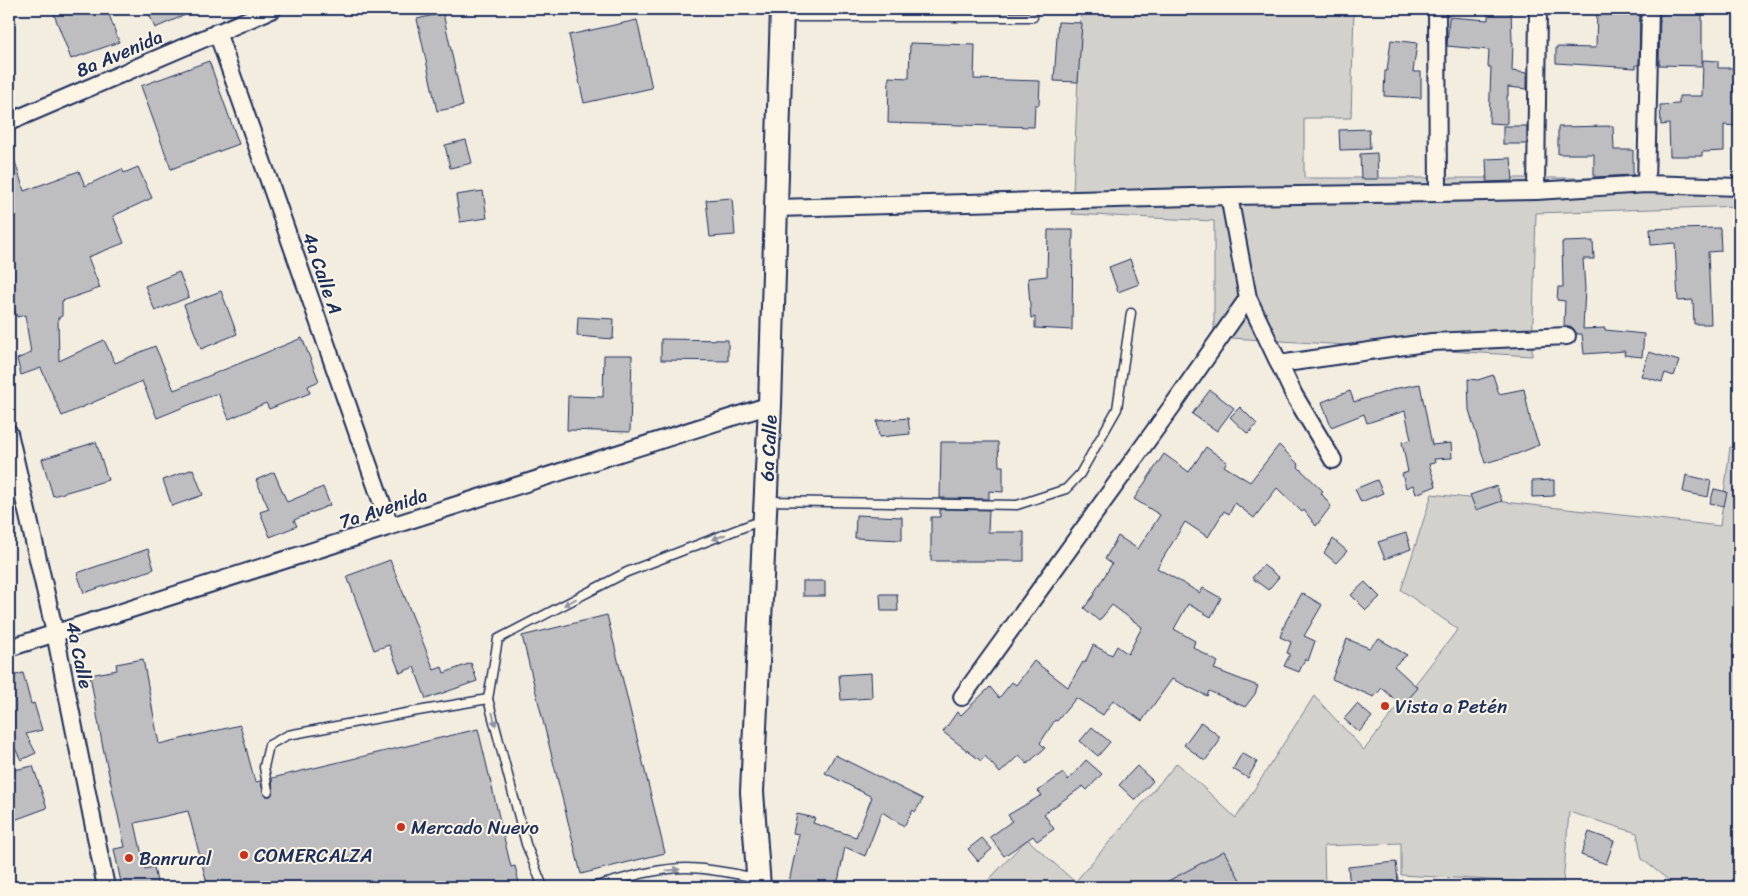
<svg xmlns="http://www.w3.org/2000/svg" width="1748" height="896" viewBox="0 0 1748 896" font-family="Sriracha,sans-serif">
<rect width="100%" height="100%" fill="#f3ede0"/>
<filter id="ink" filterUnits="userSpaceOnUse"><feTurbulence type="fractalNoise" baseFrequency=".02" numOctaves="2"/><feDisplacementMap in="SourceGraphic" scale="10" xChannelSelector="R" yChannelSelector="G"/><feConvolveMatrix kernelMatrix="1 2 1 2 8 2 1 2 1" color-interpolation-filters="sRGB"/></filter>
<g filter="url(#ink)">
<!-- green -->
<g fill="#d3d1cc" stroke="#778095">
<polygon points="1081,9 1354,9 1351,118 1304,118 1304,178 1739,178 1739,206 1536,213 1532,356 1214,337 1214,221 1072,214"/>
<polygon points="1730,447 1739,449 1739,887 1677,887 1642,859 1637,833 1569,812 1563,884 1401,875 1401,843 1324,846 1325,887 982,887 1027,839 1075,882 1177,763 1236,818 1314,696 1364,750 1458,629 1401,590 1432,494 1720,526"/>
</g>
<!-- building -->
<g fill="#bebec0" stroke="#1b2f5e">
<polygon points="52,9 107,9 119,42 71,59"/>
<polygon points="147,9 199,9 155,28"/>
<polygon points="1488,9 1511,9 1512,42 1513,42 1512,71 1527,73 1527,89 1508,87 1508,96 1507,96 1507,124 1489,123 1491,67 1488,67 1489,50 1447,46 1449,17 1488,20"/>
<polygon points="1597,9 1638,9 1638,13 1640,13 1639,65 1636,65 1636,68 1556,63 1556,47 1596,48"/>
<polygon points="1702,11 1702,66 1659,65 1660,12"/>
<polygon points="443,13 463,106 437,111 417,19"/>
<polygon points="637,20 652,88 584,103 569,35"/>
<polygon points="1058,22 1082,23 1078,82 1054,81"/>
<polygon points="1391,40 1417,43 1413,72 1421,72 1421,98 1384,96 1385,71 1387,71"/>
<polygon points="910,43 975,45 974,79 1040,81 1039,105 1035,105 1034,127 888,123 889,77 909,78"/>
<polygon points="1703,60 1718,61 1718,68 1739,68 1739,126 1724,125 1724,151 1702,152 1702,156 1670,156 1669,124 1661,125 1660,105 1679,104 1679,96 1702,96"/>
<polygon points="209,61 239,144 171,169 141,86"/>
<rect x="1503" y="126" width="24" height="18"/>
<polygon points="1613,126 1614,150 1633,150 1633,175 1594,177 1594,154 1558,154 1558,127"/>
<polygon points="1369,129 1370,149 1340,150 1339,130"/>
<polygon points="466,140 472,163 450,168 445,145"/>
<polygon points="9,152 12,152 24,191 79,171 85,186 122,169 124,173 138,167 152,198 113,216 124,243 88,257 100,288 62,301 62,316 58,318 59,361 104,340 115,363 155,346 174,390 302,338 319,381 308,386 310,393 269,409 266,403 229,419 218,393 157,418 142,381 62,416 41,368 21,375 17,359 31,353 25,315 17,317 9,294"/>
<polygon points="1377,153 1378,179 1361,179 1360,154"/>
<polygon points="1511,158 1513,181 1487,182 1486,159"/>
<polygon points="483,191 487,218 460,222 456,195"/>
<polygon points="732,198 735,235 710,237 706,200"/>
<polygon points="1672,228 1672,229 1720,228 1721,251 1708,252 1711,324 1694,324 1693,300 1678,301 1675,243 1651,245 1650,229"/>
<polygon points="1048,230 1073,230 1072,330 1035,328 1035,317 1031,318 1028,278 1047,276"/>
<polygon points="1593,241 1594,259 1583,259 1585,288 1583,329 1605,328 1605,330 1644,334 1642,357 1624,355 1625,351 1584,354 1582,334 1577,334 1572,327 1564,326 1565,301 1557,300 1558,287 1563,287 1562,242"/>
<polygon points="1130,259 1139,284 1118,292 1109,267"/>
<polygon points="179,272 189,297 155,311 145,286"/>
<polygon points="221,291 237,334 201,349 184,305"/>
<polygon points="578,317 614,319 613,339 577,336"/>
<polygon points="661,339 728,340 728,361 661,360"/>
<polygon points="1649,352 1679,361 1674,376 1665,373 1662,382 1641,376"/>
<polygon points="604,355 632,355 630,432 567,430 568,396 603,397"/>
<polygon points="1493,375 1499,394 1524,389 1531,423 1539,445 1517,454 1485,463 1469,410 1468,379 1478,380"/>
<polygon points="1420,384 1432,445 1451,443 1452,458 1434,459 1435,463 1429,464 1436,486 1416,494 1413,485 1406,488 1402,474 1408,472 1402,442 1411,440 1405,411 1367,423 1364,414 1331,427 1322,402 1350,391 1354,402 1398,388"/>
<polygon points="1210,390 1234,408 1217,431 1192,414"/>
<polygon points="1240,407 1257,424 1248,434 1230,417"/>
<polygon points="908,418 910,434 879,437 877,421"/>
<polygon points="96,442 108,480 53,496 42,459"/>
<polygon points="941,442 998,442 999,466 1003,466 1003,492 989,491 989,499 940,498"/>
<polygon points="1279,445 1299,465 1298,467 1323,491 1321,493 1331,506 1316,526 1304,510 1302,512 1277,488 1254,518 1235,503 1229,514 1224,511 1208,537 1185,522 1157,568 1200,593 1203,588 1221,598 1211,617 1188,604 1174,629 1195,641 1193,647 1218,662 1214,669 1258,686 1255,694 1245,707 1209,691 1207,696 1172,679 1142,721 1113,700 1103,715 1076,698 1057,721 1055,720 1040,743 1045,748 1027,764 1019,755 1000,773 985,756 981,761 943,732 957,712 961,715 990,687 999,698 1012,682 1016,685 1034,661 1068,687 1083,662 1085,663 1093,645 1112,655 1117,646 1128,654 1142,627 1112,605 1099,621 1084,608 1095,594 1094,593 1112,564 1105,559 1118,536 1138,549 1160,515 1134,499 1164,454 1189,472 1206,447 1227,462 1224,466 1250,482"/>
<polygon points="193,469 203,495 172,506 163,480"/>
<polygon points="274,472 287,502 323,487 330,505 294,520 297,526 270,537 260,512 269,509 256,480"/>
<polygon points="1686,475 1711,481 1708,497 1683,492"/>
<polygon points="1377,480 1383,493 1361,502 1355,489"/>
<polygon points="1554,480 1554,496 1532,497 1532,481"/>
<polygon points="1496,486 1502,501 1476,510 1470,495"/>
<polygon points="1714,489 1727,492 1724,506 1710,503"/>
<polygon points="940,509 989,510 988,532 1024,532 1024,561 931,561 931,517 940,517"/>
<polygon points="856,515 902,517 902,540 855,538"/>
<polygon points="1406,533 1411,549 1385,559 1378,542"/>
<polygon points="1333,539 1347,551 1336,563 1324,553"/>
<polygon points="148,549 154,569 84,593 77,573"/>
<polygon points="390,560 434,670 442,667 444,673 471,663 477,681 426,699 414,667 400,673 389,645 374,650 347,576"/>
<polygon points="1263,565 1279,577 1268,590 1252,578"/>
<rect x="803" y="581" width="22" height="15"/>
<polygon points="1365,582 1380,597 1366,610 1351,595"/>
<polygon points="1302,593 1322,605 1304,636 1315,641 1308,661 1305,659 1299,672 1284,666 1290,654 1287,653 1291,642 1280,637 1286,621"/>
<polygon points="880,594 897,594 898,611 881,611"/>
<polygon points="607,615 665,853 581,874 522,636"/>
<polygon points="1347,639 1369,648 1379,639 1407,655 1394,666 1418,688 1402,706 1382,688 1374,697 1332,679"/>
<polygon points="143,659 159,744 240,725 255,782 261,781 263,792 266,796 271,796 273,792 272,778 478,729 511,867 515,866 520,887 441,887 439,880 406,887 208,887 188,811 135,823 145,869 154,867 158,887 122,887 114,849 125,847 102,743 90,675 117,670 116,664"/>
<polygon points="23,673 31,704 34,703 42,730 26,734 36,753 21,760 9,737 9,677"/>
<polygon points="871,673 872,698 841,700 839,675"/>
<polygon points="1357,704 1372,717 1359,732 1344,719"/>
<polygon points="1201,722 1219,736 1219,742 1205,761 1184,745"/>
<polygon points="1092,727 1110,742 1098,756 1080,741"/>
<polygon points="1242,753 1257,762 1248,778 1233,769"/>
<polygon points="835,755 923,799 915,812 913,810 904,826 882,812 865,856 845,847 837,887 788,887 799,834 793,833 797,814 815,818 813,823 856,837 872,797 825,773"/>
<polygon points="1086,760 1102,774 1087,790 1083,786 1044,814 1054,829 1037,841 1033,836 1004,856 990,837 1012,821 1008,815 1042,795 1038,791 1063,773 1068,780"/>
<polygon points="33,766 47,808 9,822 9,771"/>
<polygon points="1137,766 1153,781 1135,800 1119,785"/>
<polygon points="1589,832 1614,841 1606,864 1581,855"/>
<polygon points="982,838 992,849 978,861 968,849"/>
<polygon points="1224,851 1244,887 1157,887"/>
<polygon points="1396,862 1398,881 1350,886 1348,867"/>
</g>
<g fill="none" stroke-linecap="round" stroke-linejoin="round">
<defs>
<g id="lane">
<polyline points="784,17 1033,17"/>
<polyline points="767,501 1017,505 1066,489 1080,474 1117,409 1131,313"/>
<polyline points="268,791 264,767 269,745 288,735 406,713 488,699"/>
<polyline points="543,887 526,844 488,699 498,639 627,572 762,520"/>
<path d="M592,887C623,879 655,868 687,868C710,868 734,874 757,878"/>
</g>
<g id="street">
<polyline points="1437,9 1438,193"/>
<polyline points="217,32 390,526"/>
<polyline points="9,122 273,9"/>
<polyline points="1646,184 1650,9"/>
<polyline points="1536,191 1538,9"/>
<polyline points="1229,196 1248,298 1294,395 1333,460"/>
<polyline points="776,208 1229,196 1438,193 1536,191 1646,184 1739,187"/>
<polyline points="1279,364 1432,342 1567,336"/>
<polyline points="9,433 55,633 106,887"/>
<polyline points="9,648 770,405"/>
<polyline points="962,697 1173,405 1248,298"/>
</g>
<polyline id="secondary" points="759,887 752,792 770,405 782,9"/>
</defs>
<!-- lane casing -->
<use href="#lane" stroke="#1b2f5e" stroke-width="11"/>
<!-- street casing -->
<use href="#street" stroke="#1b2f5e" stroke-width="20"/>
<!-- secondary casing -->
<use href="#secondary" stroke="#1b2f5e" stroke-width="26"/>
<!-- lane -->
<use href="#lane" stroke="#fcf5e5" stroke-width="8"/>
<!-- street -->
<use href="#street" stroke="#fcf5e5" stroke-width="16"/>
<!-- secondary -->
<use href="#secondary" stroke="#fcf5e5" stroke-width="22"/>
</g>
<!-- one-way arrows -->
<defs><path id="oneway-solid" d="M-6-.8H1V-3.2L6.5 0L1 3.2V.8H-6Z" transform="scale(1.25)"/></defs>
<g fill="#8c92a2">
<use href="#oneway-solid" transform="translate(719 537) rotate(159)"/>
<use href="#oneway-solid" transform="translate(570 602) rotate(152)"/>
<use href="#oneway-solid" transform="translate(494 719) rotate(76)"/>
<use href="#oneway-solid" transform="translate(673 870) rotate(-5)"/>
</g>
</g>
<!-- markers -->
<g fill="#c8321e" stroke="#fcf5e5" stroke-width="2">
<circle cx="1385" cy="706" r="5"/>
<circle cx="401" cy="827" r="5"/>
<circle cx="244" cy="855" r="5"/>
<circle cx="129" cy="858" r="5"/>
</g>
<g text-anchor="middle" stroke-width="4" stroke-linejoin="round" paint-order="stroke">
<!-- street labels -->
<g font-size="19" fill="#1b2f5e" stroke="#fcf5e5">
<text transform="translate(119 53) rotate(-23)" y="7">8a Avenida</text>
<text transform="translate(323 273) rotate(71)" y="7">4a Calle A</text>
<text transform="translate(768 448) rotate(-87)" y="7">6a Calle</text>
<text transform="translate(383 508) rotate(-18)" y="7">7a Avenida</text>
<text transform="translate(80 655) rotate(78)" y="7">4a Calle</text>
</g>
<!-- poi labels -->
<g font-size="19" fill="#1b2f5e" stroke="#fcf5e5" text-anchor="start">
<text x="1395" y="713">Vista a Petén</text>
<text x="411" y="834">Mercado Nuevo</text>
<text x="254" y="862">COMERCALZA</text>
<text x="139" y="865">Banrural</text>
</g>
</g>
<!-- margin -->
<rect width="1748" height="896" fill="none" stroke="#fcf5e5" stroke-width="30"/>
<rect x="15" y="15" width="1718" height="866" fill="none" stroke="#1b2f5e" stroke-width="2" filter="url(#ink)"/>
</svg>
